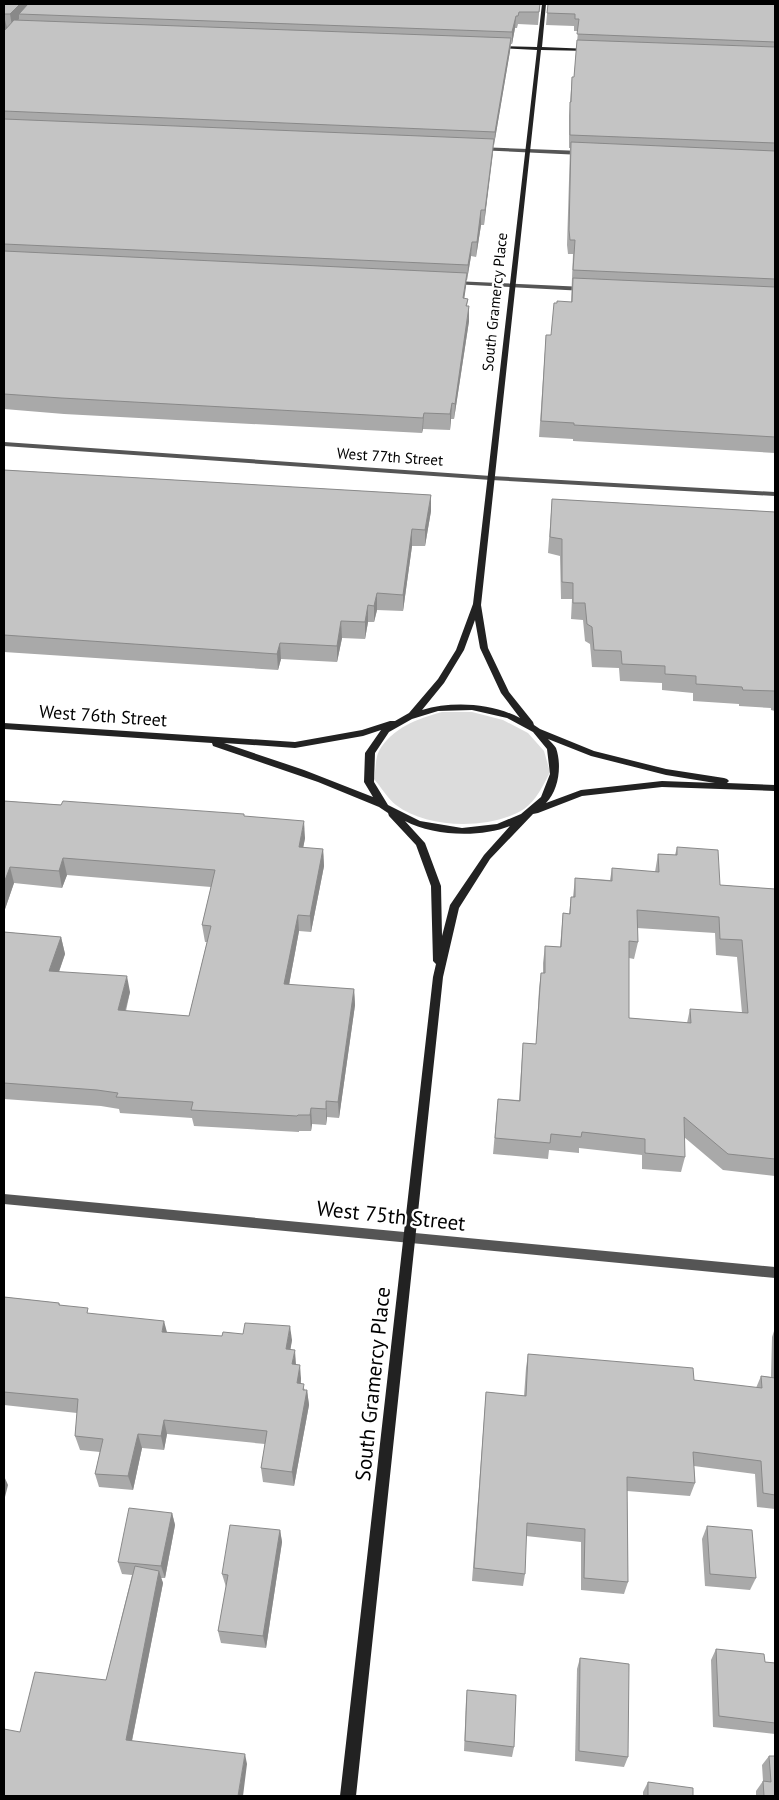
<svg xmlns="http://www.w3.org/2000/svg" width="779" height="1800" viewBox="0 0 779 1800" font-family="'PT Sans',sans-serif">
<rect width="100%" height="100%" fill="#fff"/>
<!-- green -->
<path fill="#dcdcdc" d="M442,712H472L503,720L528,733L544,751L550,772C544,784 536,801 524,809C491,830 427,829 396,805C388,799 381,787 374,779C376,771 375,758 379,751C392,728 417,719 442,712Z"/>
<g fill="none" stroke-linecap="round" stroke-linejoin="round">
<!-- street -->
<g fill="#555" fill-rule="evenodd">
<polygon points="479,147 582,151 585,153 582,155 477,150 477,148"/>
<polygon points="454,281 585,287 588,289 585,291 452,284 451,283"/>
<polygon points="4,442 491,476 775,492 775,496 491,480 4,446"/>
<polygon points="4,1194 775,1267 775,1278 4,1204"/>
</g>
<!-- secondary -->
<path fill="#222" fill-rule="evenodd" d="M542,4H546L542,47L590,49L592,50L590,51L541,50L481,605L488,648L509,692L533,722L534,725L540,729L594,751L666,769L724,778L727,779L729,781L727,783L775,785V791L662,787L582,796L538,813L533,814L490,859L459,908L443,977L356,1796H340L433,977L436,964L433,961L431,886L416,845L389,816L388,813L379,807L318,782L213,746L212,743L4,729V723L295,742L362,730L390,721H395L409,713L438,679L456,650L473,604L537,50L497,48L495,47L497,46L537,47ZM475,620L480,648L501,693L520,718C492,703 452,701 422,710L444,683L464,650ZM472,710L507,718L533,732L547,749L550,774L541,797L521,814L497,824L462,828L420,821L388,805L374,782L375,753L389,732L412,719L438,711ZM381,730L365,753L364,782L373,797L304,770L224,743L295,748L363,736ZM548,739L591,756L666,775L715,783L662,781L581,790L546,803C559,790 562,765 556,748C554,745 551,742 548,739ZM405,821C433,836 480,838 510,826L484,855L450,905L442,936L441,886L425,843Z"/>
</g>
<!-- wall -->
<g fill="#a9a9a9" fill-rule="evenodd">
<polygon points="4,4 540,4 538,25 518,24 517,28 515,28 512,44 511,44 510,51 494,145 493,145 484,225 481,225 476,257 471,256 467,280 466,280 464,299 468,299 467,306 469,306 469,321 454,419 451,419 450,430 423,429 422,433 64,414 4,409"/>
<polygon points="548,4 775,4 775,453 573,441 573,439 539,437 546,335 551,335 571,302 573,254 568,254 567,245 570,148 569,148 569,116 570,102 572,77 574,77 578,31 574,31 574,26 546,25"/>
<polygon points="4,470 431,495 431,511 425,546 412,546 403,611 377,610 374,622 368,622 365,639 342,638 337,662 281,659 278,670 4,652"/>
<polygon points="552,499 775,512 775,711 771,710 771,708 739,706 739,704 693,701 693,693 662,690 662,683 620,681 619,668 592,667 590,644 585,641 583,620 571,619 572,599 561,599 560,556 548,553"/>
<polygon points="4,801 244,817 305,838 303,848 323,849 324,866 311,932 299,931 289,985 354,989 355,1005 339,1118 327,1117 326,1125 312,1124 311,1131 299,1131 299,1132 194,1126 192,1118 120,1113 119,1109 101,1106 4,1099 4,932 61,937 65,954 59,972 130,992 126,1011 189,1016 207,942 205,942 202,925 211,887 67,875 62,888 14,883 4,912"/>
<path d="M677,847L720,885L775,889V1176L723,1170L684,1137L685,1157L681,1172L642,1169V1155L579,1148V1153L549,1150L548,1159L493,1154L498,1099L519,1100L523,1043L536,1044L539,989L541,973H543V963L545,946L560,947L563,913L569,914L571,897H573L575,878L610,880L612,868L655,872L658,854L675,855ZM637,928L715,933L716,955L737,957L742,1013L690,1009L687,1023L629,1018V958L634,959L638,942Z"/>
<polygon points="4,1297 59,1303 60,1305 90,1314 167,1333 292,1340 290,1350 301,1379 301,1383 305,1390 307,1390 309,1405 294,1486 263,1482 261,1468 265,1444 167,1434 164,1450 142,1448 133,1490 99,1487 95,1474 100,1452 80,1450 75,1436 77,1413 4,1405"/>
<polygon points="775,1328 775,1509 757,1507 755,1474 694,1466 695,1483 690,1496 627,1491 628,1582 624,1594 581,1590 581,1542 526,1536 525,1574 523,1586 472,1581 486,1392 524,1396 526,1368 528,1354 694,1380 756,1388 761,1376 771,1377 772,1337"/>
<polygon points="172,1513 175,1525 165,1578 161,1578 163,1583 132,1741 247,1764 20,1732 106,1680 132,1575 122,1574 118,1562"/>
<polygon points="707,1526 756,1578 750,1590 705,1586 702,1539"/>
<polygon points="280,1530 282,1542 266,1648 221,1643 218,1631 226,1587 222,1574"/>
<polygon points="716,1649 765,1662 775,1663 775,1734 713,1727 711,1660"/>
<polygon points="580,1658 628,1757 624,1767 575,1761 577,1669"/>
<polygon points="467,1690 514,1747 512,1757 464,1751 466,1700"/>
<polygon points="769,1756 775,1796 756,1796 756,1791 763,1781 762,1765"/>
<polygon points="648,1782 693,1796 643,1796 643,1792"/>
</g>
<!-- shaded-wall -->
<g fill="#898989">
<polygon points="20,4 33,4 19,14 19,19 12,26 10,14"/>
<polygon points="516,16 515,28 512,44 512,32"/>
<polygon points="5,20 8,32 4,36 4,22"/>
<polygon points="511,38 510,51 494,145 495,132"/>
<polygon points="494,139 493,153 484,225 485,210"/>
<polygon points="481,210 481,225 476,257 477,242"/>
<polygon points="472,242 471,256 467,280 468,265"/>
<polygon points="467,273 466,287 462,313 463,298"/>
<polygon points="469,306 469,321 454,419 455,404"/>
<polygon points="452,403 451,419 450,430 450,414"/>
<polygon points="424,413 423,429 422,433 423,418"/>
<polygon points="431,495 431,511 425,546 425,530"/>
<polygon points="412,529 412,546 403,611 403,595"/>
<polygon points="377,593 377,610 374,622 374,606"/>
<polygon points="368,605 368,622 365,639 365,622"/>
<polygon points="341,621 342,638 337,662 337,646"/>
<polygon points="280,643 281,659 278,670 277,654"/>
<polygon points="304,821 305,838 300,864 299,847"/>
<polygon points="323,849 324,866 311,932 310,916"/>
<polygon points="63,858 67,875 62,888 59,871"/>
<polygon points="10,867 14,883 4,912 4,883"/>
<polygon points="298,915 299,931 286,1001 284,984"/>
<polygon points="61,937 65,954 53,988 49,971"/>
<polygon points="127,976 130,992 121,1026 118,1010"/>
<polygon points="354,989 355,1005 339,1118 338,1102"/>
<polygon points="326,1101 327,1117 326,1125"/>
<polygon points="311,1108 312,1124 311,1131 310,1115"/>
<polygon points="164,1321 168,1336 162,1332"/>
<polygon points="290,1326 292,1340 288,1364 286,1349"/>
<polygon points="295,1350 296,1365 292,1364"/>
<polygon points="300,1365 301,1379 299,1397 297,1383"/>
<polygon points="307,1390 309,1405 294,1486 292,1472"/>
<polygon points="164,1420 167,1434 164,1450 161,1436"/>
<polygon points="138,1434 142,1448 133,1490 128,1476"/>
<polygon points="4,1476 8,1485 4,1501"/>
<polygon points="172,1513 175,1525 165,1578 161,1566"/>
<polygon points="280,1530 282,1542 266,1648 263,1636"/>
<polygon points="159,1571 163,1583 130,1750 126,1740"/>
<polygon points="245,1754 247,1764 243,1796 238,1796"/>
</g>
<!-- building -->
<g fill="#c4c4c4" stroke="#898989" fill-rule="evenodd">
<polygon points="4,4 20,4 10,14 4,14"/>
<polygon points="28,4 540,4 539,12 519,12 518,16 516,16 512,32 19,14"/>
<polygon points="548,4 775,4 775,42 577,34 579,19 575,19 575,14 547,13"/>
<polygon points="14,20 511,38 495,132 4,111 4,31"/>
<polygon points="577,40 775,47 775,143 570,135 570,102 571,102 572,77 574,77"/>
<polygon points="4,119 494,139 485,210 481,210 477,242 472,242 468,265 4,244"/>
<polygon points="571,142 775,151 775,279 573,270 575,240 570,240 569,230"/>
<polygon points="4,251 467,273 463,298 468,299 466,306 469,306 455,404 452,403 450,414 424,413 423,418 61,398 4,394"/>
<polygon points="573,278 775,287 775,437 574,425 574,423 541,421 546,335 551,335 554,303 557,303 557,301 572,302"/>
<polygon points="4,470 431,495 425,530 412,529 403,595 377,593 374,606 368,605 365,622 341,621 337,646 280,643 277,654 4,635"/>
<polygon points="552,499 775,512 775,693 775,691 743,690 742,687 696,684 696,676 665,674 665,666 622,664 621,651 594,650 592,627 587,624 585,603 573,603 573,583 562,582 562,539 550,537"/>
<polygon points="4,801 61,805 63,801 244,814 244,816 304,821 299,847 323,849 310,916 298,915 284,984 354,989 338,1102 326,1101 326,1109 311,1108 310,1115 298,1115 297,1116 191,1110 193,1102 116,1097 118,1093 97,1090 4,1083 4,932 61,937 49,971 127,976 118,1010 189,1016 211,926 202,925 215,870 63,858 59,871 10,867 4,883"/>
<path d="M677,847L718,850L720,885L775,889V1159L728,1154L684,1117L685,1157L645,1153V1139L582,1132L581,1137L551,1134L550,1143L495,1138L498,1099L520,1101L523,1043L536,1044L541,973H545V946L561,947L563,913L570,914L571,897H575V878L612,881V868L659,872L658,854L677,855ZM637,910L719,917L720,939L742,940L748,1013L690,1009L691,1023L629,1018V941L638,942Z"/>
<polygon points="4,1297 59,1303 59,1305 88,1308 87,1313 164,1321 162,1332 222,1336 223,1332 243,1334 245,1323 290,1326 286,1349 295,1350 292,1364 300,1365 297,1383 304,1384 303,1390 307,1390 292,1472 261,1468 267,1431 164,1420 161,1436 138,1434 128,1476 95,1474 103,1439 75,1436 78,1399 4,1392"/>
<polygon points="528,1354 693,1368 694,1380 762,1388 761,1376 775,1378 775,1495 763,1493 761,1461 693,1452 695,1483 627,1477 628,1582 584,1578 585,1529 527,1523 525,1574 474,1568 486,1392 526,1396"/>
<polygon points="129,1508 172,1513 161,1566 118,1562"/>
<polygon points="230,1525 280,1530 263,1636 218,1631 228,1575 222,1574"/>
<polygon points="707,1526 752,1530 756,1578 710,1574"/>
<polygon points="135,1566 159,1571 126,1740 245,1754 238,1796 4,1796 4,1729 20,1732 35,1672 106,1680"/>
<polygon points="716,1649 764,1654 765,1662 775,1663 775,1723 719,1716"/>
<polygon points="580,1658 629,1664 628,1757 579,1751"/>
<polygon points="467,1690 516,1695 514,1747 465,1741"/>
<polygon points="769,1756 775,1756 775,1796 764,1796 763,1781 771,1782"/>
<polygon points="648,1782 693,1788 693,1796 648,1796"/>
</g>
<g text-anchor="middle" stroke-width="4.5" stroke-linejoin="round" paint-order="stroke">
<!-- far-street labels -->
<g font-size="15" fill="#000" stroke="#fff">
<text transform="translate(495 302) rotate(-84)" y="5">South Gramercy Place</text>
<text transform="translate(390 457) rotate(4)" y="5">West 77th Street</text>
</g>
<!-- street labels -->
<g font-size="18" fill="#000" stroke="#fff">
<text transform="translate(103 716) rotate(4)" y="6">West 76th Street</text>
</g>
<!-- near-street labels -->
<g font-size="21" fill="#000" stroke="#fff">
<text transform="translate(391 1216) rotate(6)" y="7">West 75th Street</text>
<text transform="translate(373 1384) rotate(-84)" y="7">South Gramercy Place</text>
</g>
</g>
<!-- border -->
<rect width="779" height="1800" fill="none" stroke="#000000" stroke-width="10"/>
</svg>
